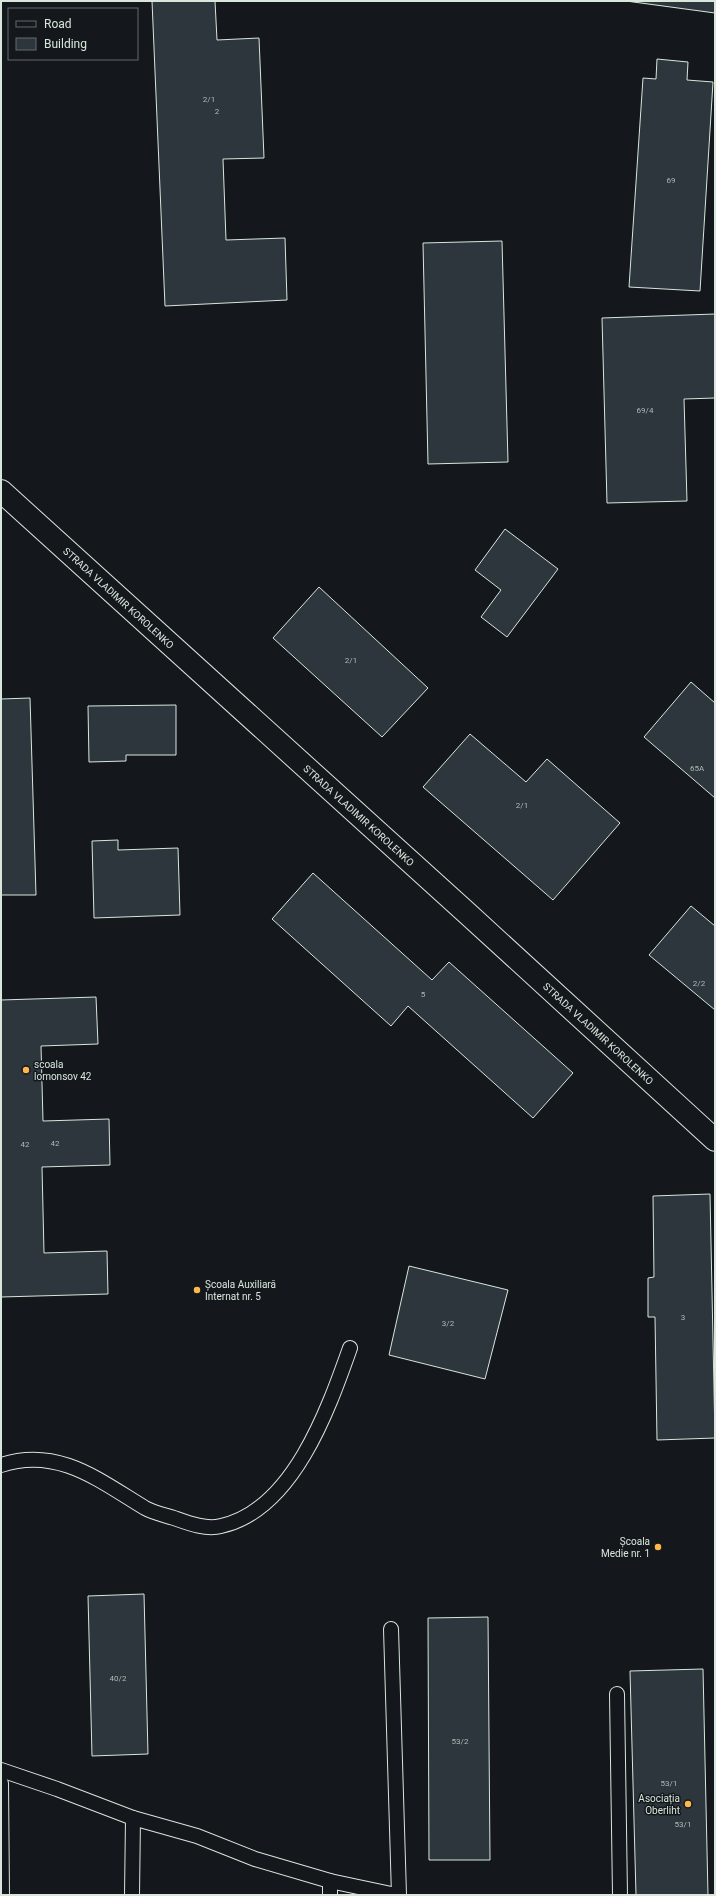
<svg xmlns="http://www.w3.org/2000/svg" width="716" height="1896" viewBox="0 0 716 1896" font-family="Roboto,sans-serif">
<rect width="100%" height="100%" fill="#14181c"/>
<!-- building -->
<g fill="#2c363c" stroke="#d8e6dc">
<polygon points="152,1 215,1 217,40 259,38 264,158 223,159 226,240 285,238 287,300 165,306"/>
<polygon points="626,1 715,1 715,13"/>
<polygon points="657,59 688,62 687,80 713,82 700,291 629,287 643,78 656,79"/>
<polygon points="502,241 508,462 428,464 423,243"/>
<polygon points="715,314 715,398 684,399 687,501 607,503 602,318"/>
<polygon points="505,529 558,569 507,637 481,617 501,590 475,570"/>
<polygon points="319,587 428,688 382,737 273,638"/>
<polygon points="691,682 715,703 715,798 644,737"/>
<polygon points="30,698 36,895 1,895 1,699"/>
<polygon points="176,705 176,755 126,755 126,761 89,762 88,706"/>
<polygon points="470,734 526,782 547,759 620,823 553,900 423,787"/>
<polygon points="118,840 118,850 178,848 180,915 94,918 92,841"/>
<polygon points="313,873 432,980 449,962 573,1073 533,1118 408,1006 391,1026 272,919"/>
<polygon points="691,906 715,926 715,1010 649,955"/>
<polygon points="96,997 98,1044 41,1046 43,1121 109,1119 110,1165 42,1167 44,1253 107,1251 108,1294 1,1297 1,1000"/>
<polygon points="710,1194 715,1438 657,1440 655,1317 648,1317 648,1278 654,1277 653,1196"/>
<polygon points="409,1266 508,1290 485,1379 389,1355"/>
<polygon points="144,1594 148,1754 92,1756 88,1596"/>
<polygon points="488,1617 490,1860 429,1860 428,1618"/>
<polygon points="703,1669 708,1895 636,1895 630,1671"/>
</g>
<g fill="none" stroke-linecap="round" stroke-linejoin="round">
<defs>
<g id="service">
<path d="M1,1465C58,1446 100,1481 145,1508C154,1513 165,1515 174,1518C188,1523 206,1530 221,1526C293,1510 328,1410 350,1348"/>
<polyline points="391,1629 399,1895"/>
<polyline points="617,1694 620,1895"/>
<polyline points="1,1770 57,1789 133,1818 197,1836 255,1859 330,1881 396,1895"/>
<polyline points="1,1783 2,1895"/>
<polyline points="330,1881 330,1895"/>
<polyline points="132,1895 133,1818"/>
</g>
<g id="secondary">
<path id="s1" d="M1,491L468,914L715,1140"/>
</g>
</defs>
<!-- service casing -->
<use href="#service" stroke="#d8e6dc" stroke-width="16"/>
<!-- secondary casing -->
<use href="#secondary" stroke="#d8e6dc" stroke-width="24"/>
<!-- service -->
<use href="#service" stroke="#14181c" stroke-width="14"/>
<!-- secondary -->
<use href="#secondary" stroke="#14181c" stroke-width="22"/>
</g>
<!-- markers -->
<g fill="#ffb74d" stroke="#14181c" stroke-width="1.5">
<circle cx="26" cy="1070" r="4"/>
<circle cx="197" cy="1290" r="4"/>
<circle cx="658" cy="1547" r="4"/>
<circle cx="688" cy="1804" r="4"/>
</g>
<g text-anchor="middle" stroke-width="3" stroke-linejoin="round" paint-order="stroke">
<!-- number labels -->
<g font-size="8" fill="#adbab4">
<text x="209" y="102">2/1</text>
<text x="217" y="114">2</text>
<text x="671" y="183">69</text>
<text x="645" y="413">69/4</text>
<text x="351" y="663">2/1</text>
<text x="697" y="771">65A</text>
<text x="522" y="808">2/1</text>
<text x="699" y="986">2/2</text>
<text x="423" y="997">5</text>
<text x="55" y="1146">42</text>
<text x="25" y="1147">42</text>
<text x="683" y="1320">3</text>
<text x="448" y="1326">3/2</text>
<text x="118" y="1681">40/2</text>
<text x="460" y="1744">53/2</text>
<text x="669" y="1786">53/1</text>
<text x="683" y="1827">53/1</text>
</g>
<!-- street labels -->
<g font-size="10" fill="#d8e6dc" stroke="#14181c">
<text dy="4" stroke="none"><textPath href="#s1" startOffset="159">STRADA VLADIMIR KOROLENKO</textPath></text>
<text dy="4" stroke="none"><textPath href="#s1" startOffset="483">STRADA VLADIMIR KOROLENKO</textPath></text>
<text dy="4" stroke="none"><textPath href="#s1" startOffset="807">STRADA VLADIMIR KOROLENKO</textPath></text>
</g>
<!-- poi labels -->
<g font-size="10" fill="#d8e6dc" stroke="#14181c" text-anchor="start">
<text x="34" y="1068">scoala<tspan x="34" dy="12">lomonsov 42</tspan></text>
<text x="205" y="1288">Școala Auxiliară<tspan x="205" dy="12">Internat nr. 5</tspan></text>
<text x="650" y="1545" text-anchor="end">Școala<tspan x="650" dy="12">Medie nr. 1</tspan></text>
<text x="680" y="1802" text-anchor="end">Asociația<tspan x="680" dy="12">Oberliht</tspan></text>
</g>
</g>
<!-- border -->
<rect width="716" height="1896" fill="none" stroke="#d8e6dc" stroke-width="4"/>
<!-- legend -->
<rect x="8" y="8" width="130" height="52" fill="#14181c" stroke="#626a69"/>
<rect x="16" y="21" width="20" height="6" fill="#14181c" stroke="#626a69"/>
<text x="44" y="28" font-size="12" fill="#d8e6dc">Road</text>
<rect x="16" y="38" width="20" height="12" fill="#2c363c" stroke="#626a69"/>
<text x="44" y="48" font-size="12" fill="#d8e6dc">Building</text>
</svg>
